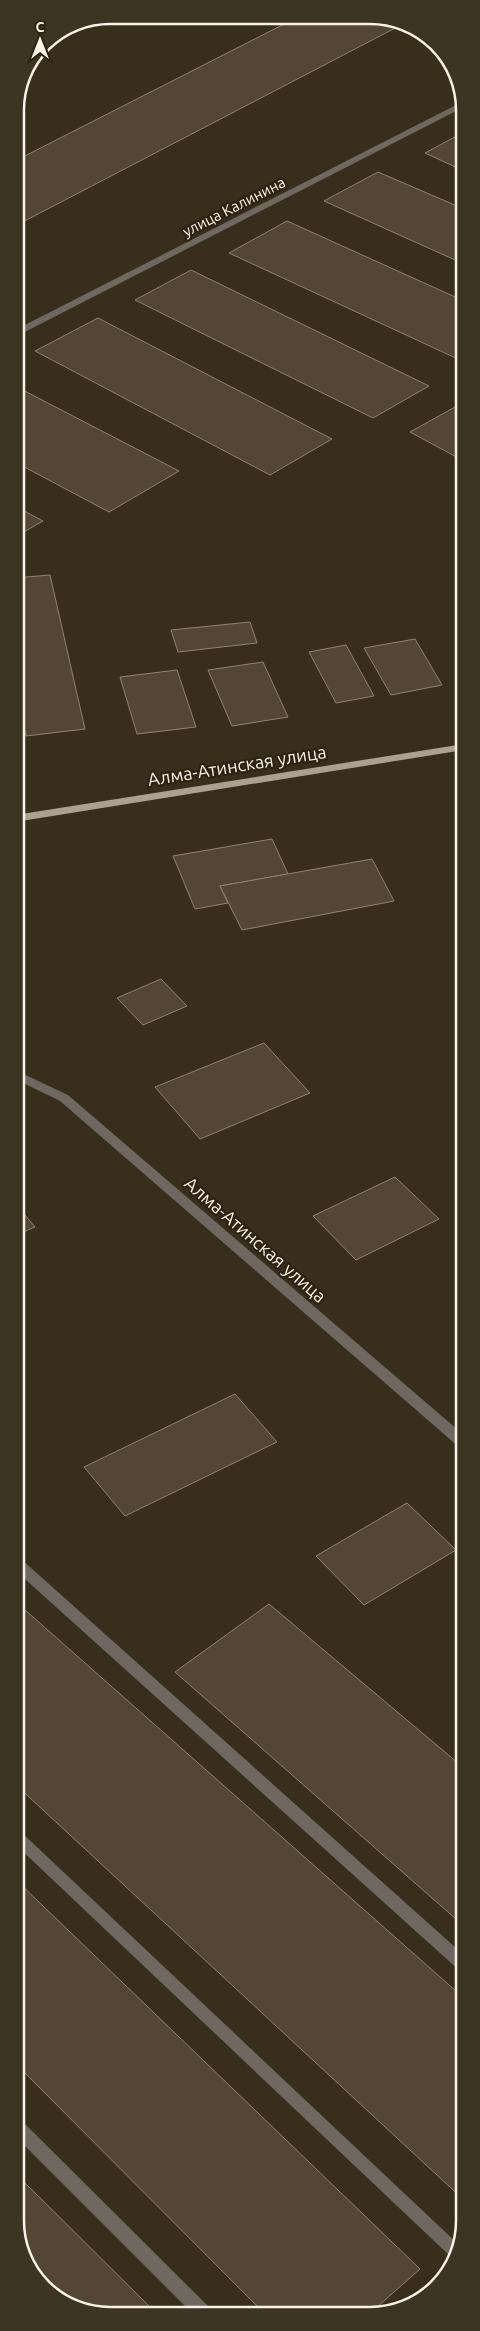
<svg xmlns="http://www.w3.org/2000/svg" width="480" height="2331" viewBox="0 0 480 2331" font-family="Ubuntu,sans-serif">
<rect width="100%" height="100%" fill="#392d1c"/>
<!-- building -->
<g fill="#534635" stroke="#918370">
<polygon points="298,17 394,18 403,24 15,226 15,161"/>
<polygon points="464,132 464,171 425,153"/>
<polygon points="378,172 464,209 464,264 324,201"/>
<polygon points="287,221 464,301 464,357 460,360 229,253"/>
<polygon points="191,270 429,386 373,418 135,300"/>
<polygon points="98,318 332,439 270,475 35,351"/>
<polygon points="15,386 179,471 109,512 15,462"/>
<polygon points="464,402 464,461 410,432"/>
<polygon points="15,506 43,521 15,537"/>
<polygon points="50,575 85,729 26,736 15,685 15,578"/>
<polygon points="250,622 257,643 178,652 171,630"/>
<polygon points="415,639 442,685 391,695 364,648"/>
<polygon points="346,645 374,696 336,703 309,652"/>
<polygon points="263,662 288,717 232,726 208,670"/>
<polygon points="177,670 196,727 137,734 120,677"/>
<polygon points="272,839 288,874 220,886 228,903 195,909 173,856"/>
<polygon points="372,859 394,901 242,930 220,886"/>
<polygon points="161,979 187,1006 143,1025 117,998"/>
<polygon points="264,1043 310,1093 200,1139 155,1087"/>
<polygon points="395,1177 439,1219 356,1260 313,1216"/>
<polygon points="15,1203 35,1227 16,1235"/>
<polygon points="235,1394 277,1442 125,1516 84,1467"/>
<polygon points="407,1503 456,1550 364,1605 316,1556"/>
<polygon points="16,1602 465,1999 465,2201 16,1785"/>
<polygon points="269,1604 465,1769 465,1927 175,1672"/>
<polygon points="16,1880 420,2269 368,2315 266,2315 16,2064"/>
<polygon points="16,2174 157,2314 91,2314 39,2284 16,2233"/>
</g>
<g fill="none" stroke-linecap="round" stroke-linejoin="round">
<!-- minor -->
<g fill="#6e6860" fill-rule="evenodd">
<polygon points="464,101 464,107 15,337 15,330"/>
<polygon points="15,1070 68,1095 465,1436 465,1449 460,1448 60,1101 15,1079"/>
<polygon points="16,1558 21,1559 465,1956 465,1973 460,1971 16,1571"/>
<polygon points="16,1830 21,1832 457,2243 451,2257 16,1845"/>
<polygon points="16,2119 22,2121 211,2309 213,2315 193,2314 16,2137"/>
</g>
<!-- major -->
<polygon fill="#ada08f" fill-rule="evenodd" points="464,744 464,750 15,822 15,815"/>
</g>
<g text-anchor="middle" stroke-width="4.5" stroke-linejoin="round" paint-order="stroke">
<!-- far-street labels -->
<g font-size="15" fill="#fbf3e8" stroke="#2e2312">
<text transform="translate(234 207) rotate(-27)" y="5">улица Калинина</text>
</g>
<!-- street labels -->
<g font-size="18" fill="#fbf3e8" stroke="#2e2312">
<text transform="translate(237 766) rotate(-9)" y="6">Алма-Атинская улица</text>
<text transform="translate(255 1240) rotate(41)" y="6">Алма-Атинская улица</text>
</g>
</g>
<!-- crop -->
<path d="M0 0H480V2331H0ZM110 24H370A86 86 0 0 1 456 110V2221A86 86 0 0 1 370 2307H110A86 86 0 0 1 24 2221V110A86 86 0 0 1 110 24Z" fill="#3e3423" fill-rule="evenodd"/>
<path fill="none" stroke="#fbf3e8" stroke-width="2.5" d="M110 24H370A86 86 0 0 1 456 110V2221A86 86 0 0 1 370 2307H110A86 86 0 0 1 24 2221V110A86 86 0 0 1 110 24Z"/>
<!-- north arrow -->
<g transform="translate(40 40)" stroke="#2e2312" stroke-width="4" paint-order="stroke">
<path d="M0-4L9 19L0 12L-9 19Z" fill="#fbf3e8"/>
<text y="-8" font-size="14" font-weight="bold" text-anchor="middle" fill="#fbf3e8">С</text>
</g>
</svg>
